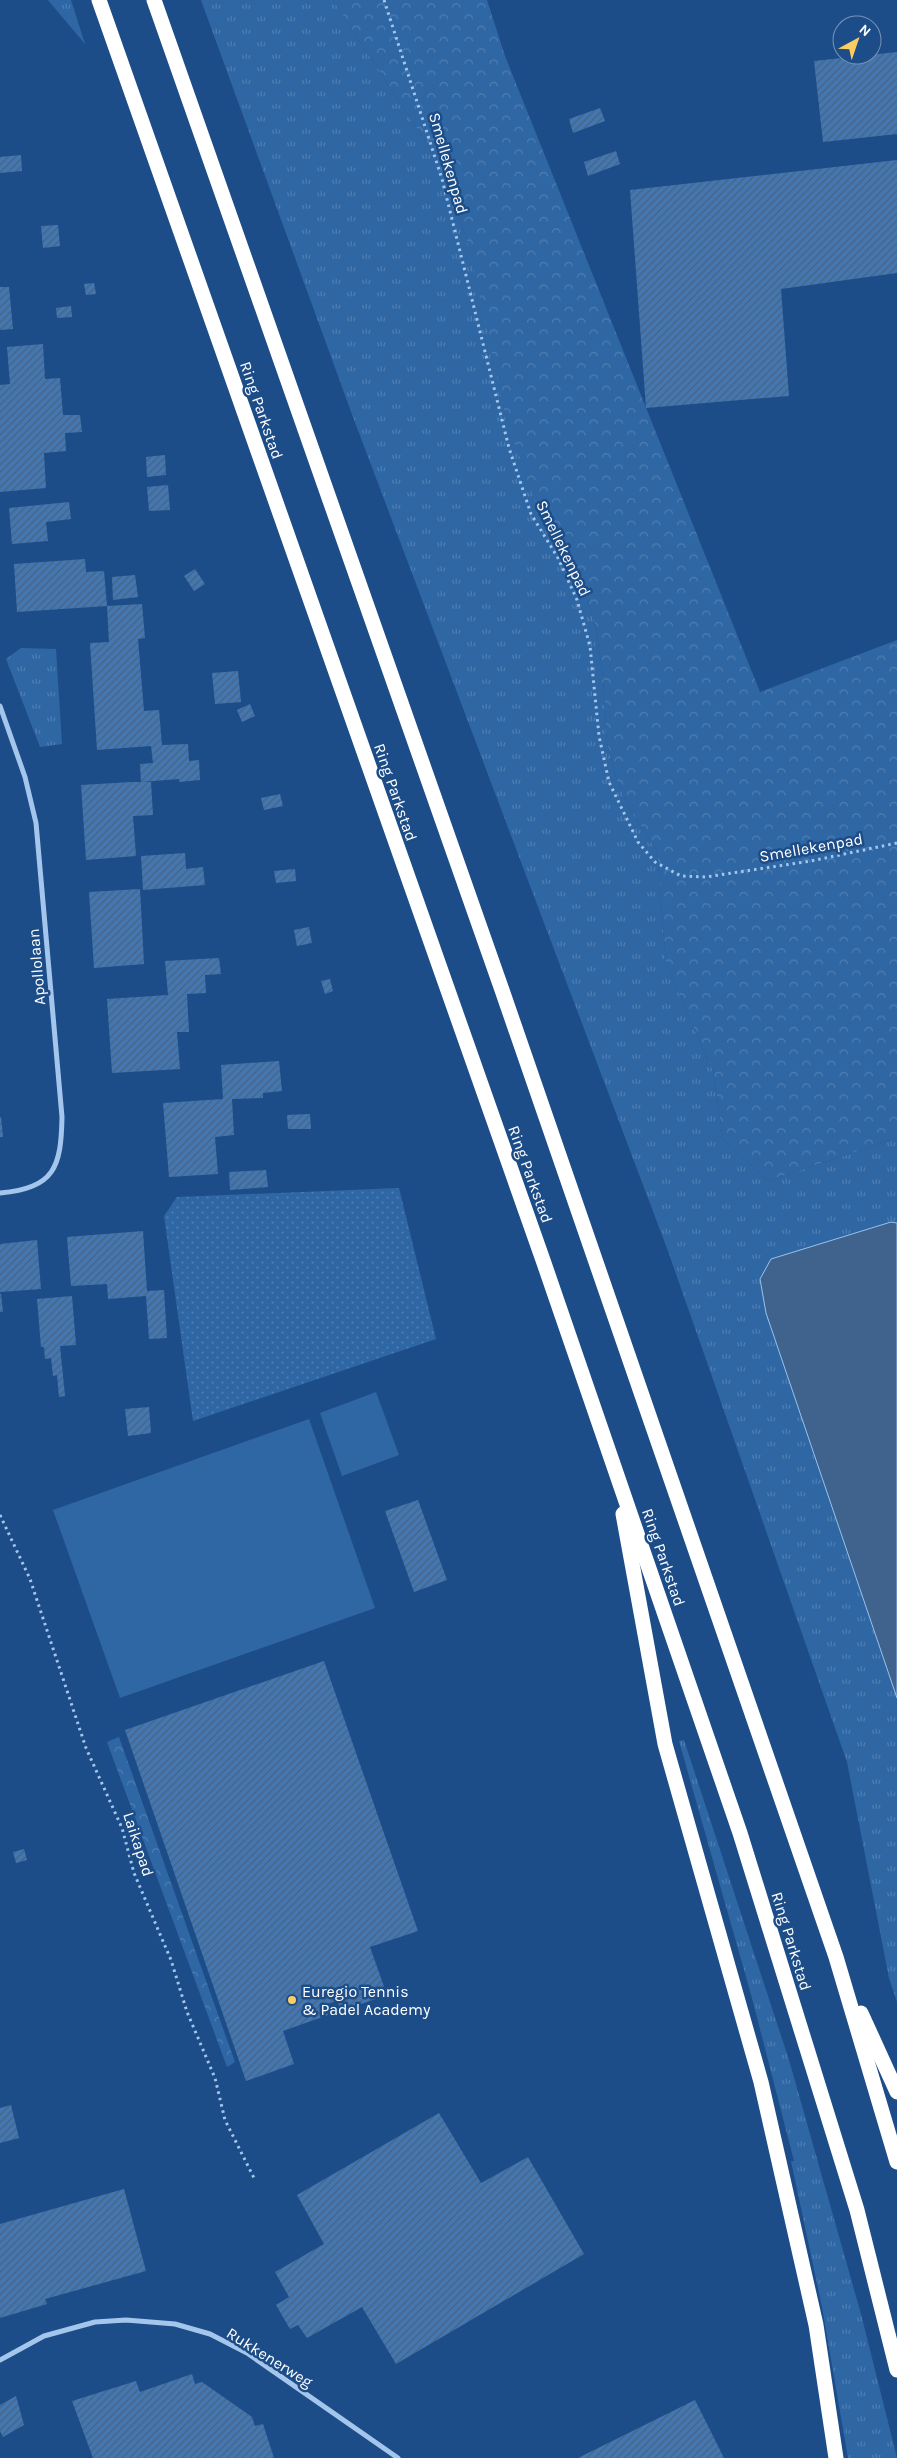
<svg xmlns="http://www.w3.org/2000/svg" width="897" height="2458" viewBox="0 0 897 2458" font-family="Karla,sans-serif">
<defs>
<pattern id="grass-tufts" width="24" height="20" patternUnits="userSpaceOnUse" patternTransform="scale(1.25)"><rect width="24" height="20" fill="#2f67a5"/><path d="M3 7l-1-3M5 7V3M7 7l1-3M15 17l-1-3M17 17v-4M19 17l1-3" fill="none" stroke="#4e7eb2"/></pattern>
<pattern id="forest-crowns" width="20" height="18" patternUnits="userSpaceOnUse" patternTransform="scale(1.25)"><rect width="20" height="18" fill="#2f67a5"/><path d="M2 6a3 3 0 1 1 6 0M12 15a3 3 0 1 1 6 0" fill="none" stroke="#4e7eb2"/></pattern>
<pattern id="park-dots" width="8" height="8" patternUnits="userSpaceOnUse" patternTransform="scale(1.25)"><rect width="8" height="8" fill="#2f67a5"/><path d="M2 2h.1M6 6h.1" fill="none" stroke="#4e7eb2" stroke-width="1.8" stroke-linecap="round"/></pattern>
<pattern id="building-hatch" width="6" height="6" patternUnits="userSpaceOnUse" patternTransform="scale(1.25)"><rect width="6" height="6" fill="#4477b1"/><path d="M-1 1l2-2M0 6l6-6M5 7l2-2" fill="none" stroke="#48627e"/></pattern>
</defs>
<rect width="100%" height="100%" fill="#1c4d88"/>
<!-- grass -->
<g fill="url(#grass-tufts)">
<polygon points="48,0 71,0 85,44"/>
<polygon points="201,0 333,0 446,173 469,247 535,502 583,589 595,622 603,676 607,743 617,781 629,808 657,851 666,964 713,1071 723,1139 768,1181 897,1138 897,2002 889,1978 847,1762 668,1251 353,417"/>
<polygon points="21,648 56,649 62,744 40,747 6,659"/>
<polygon points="684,1740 789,2060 861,2314 897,2458 848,2458 822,2307 791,2161 794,2161 752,1998 679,1741"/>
</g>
<!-- forest -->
<g fill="url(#forest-crowns)">
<polygon points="333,0 487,0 505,56 760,692 897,640 897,1138 768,1181 723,1139 713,1071 666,964 657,851 629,808 617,781 607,743 603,676 595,622 583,589 535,502 505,414 469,247 446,173"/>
<polygon points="119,1737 235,2062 227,2067 107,1742"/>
</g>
<!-- park -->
<polygon fill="url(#park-dots)" points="399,1188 436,1339 193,1421 164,1216 177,1197"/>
<!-- pitch -->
<g fill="#2f67a5">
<polygon points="376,1392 399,1455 342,1476 320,1413"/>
<polygon points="309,1419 375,1608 120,1698 53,1510"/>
</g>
<!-- water -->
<polygon fill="#3f638d" stroke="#98c2ed" points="891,1222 897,1223 897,1698 766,1313 760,1279 771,1259"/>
<!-- building -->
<g fill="url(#building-hatch)">
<polygon points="897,52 897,134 823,142 814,61"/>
<polygon points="600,108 605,121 573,133 569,119"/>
<polygon points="616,151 620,164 588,176 584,162"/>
<polygon points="21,155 22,171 0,173 0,157"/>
<polygon points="897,160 897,273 781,289 789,396 646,408 630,190"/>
<polygon points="58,225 60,246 43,248 41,226"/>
<polygon points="94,283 96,294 86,295 84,284"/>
<polygon points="0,287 9,287 13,329 0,330"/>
<polygon points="71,306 72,317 57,318 56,308"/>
<polygon points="43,344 45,379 60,378 63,415 80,415 82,432 65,433 66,451 44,453 46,488 0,492 0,385 10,384 7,347"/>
<polygon points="165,455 166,475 147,477 146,457"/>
<polygon points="168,485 170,510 149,511 147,487"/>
<polygon points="69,502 71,519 46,522 48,541 12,544 9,508"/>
<polygon points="85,559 86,572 104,571 107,606 17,612 14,564"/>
<polygon points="195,569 205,584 194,591 184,576"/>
<polygon points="135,575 138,597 113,600 112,577"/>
<polygon points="142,604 145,638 138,639 144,711 159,710 162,745 188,744 189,761 199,760 200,780 179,782 179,779 141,782 140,764 153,763 151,746 97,750 90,643 109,642 107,606"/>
<polygon points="238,671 241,702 215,704 212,673"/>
<polygon points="250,704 255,716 242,722 237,710"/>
<polygon points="131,782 151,782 153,815 133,816 136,856 86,860 81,785"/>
<polygon points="280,794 283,806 264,810 261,798"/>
<polygon points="185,853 186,869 203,867 205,885 143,890 141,856"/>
<polygon points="295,869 296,881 276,883 274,871"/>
<polygon points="140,889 144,964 94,968 89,892"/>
<polygon points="309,927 312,943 297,946 294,930"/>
<polygon points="219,958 221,974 205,975 206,993 187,994 189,1032 177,1032 180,1069 112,1073 107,999 168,995 165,961"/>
<polygon points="330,979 333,991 325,994 321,981"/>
<polygon points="279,1061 282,1091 263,1093 263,1098 232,1099 234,1135 215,1137 218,1174 169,1177 163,1103 223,1099 221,1065"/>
<polygon points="310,1114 311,1129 288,1129 287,1115"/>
<polygon points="0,1117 1,1117 3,1137 0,1137"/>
<polygon points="266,1170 268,1187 230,1190 229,1172"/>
<polygon points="143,1231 147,1291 164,1290 167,1338 149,1339 146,1296 108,1299 107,1284 71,1286 67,1237"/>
<polygon points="37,1240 41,1289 0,1292 0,1244"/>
<polygon points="0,1294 1,1294 3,1312 0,1312"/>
<polygon points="72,1296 76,1345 60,1346 65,1396 59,1397 57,1375 53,1376 51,1358 45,1359 44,1347 41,1347 37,1299"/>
<polygon points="149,1407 151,1433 128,1436 125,1409"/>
<polygon points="418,1500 447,1580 414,1592 385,1511"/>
<polygon points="324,1661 418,1931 370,1947 387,1995 341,2011 337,2001 324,2005 328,2015 283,2031 294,2064 246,2081 125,1730"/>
<polygon points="24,1849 27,1860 16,1863 13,1852"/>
<polygon points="11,2105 19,2138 0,2143 0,2108"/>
<polygon points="439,2113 481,2183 528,2157 584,2254 396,2364 362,2307 307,2338 298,2325 290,2329 276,2305 289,2297 275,2272 324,2244 297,2195"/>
<polygon points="124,2189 146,2271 45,2299 47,2304 0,2318 0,2224"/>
<polygon points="192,2374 195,2384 202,2382 252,2417 255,2426 263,2424 274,2458 93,2458 72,2401 136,2381 140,2392"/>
<polygon points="16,2396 24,2425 3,2437 0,2431 0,2405"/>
<polygon points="695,2400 724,2458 578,2458"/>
</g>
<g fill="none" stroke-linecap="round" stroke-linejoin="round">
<!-- path -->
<g stroke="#a5c6ec" stroke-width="3" stroke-dasharray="2.5 4" stroke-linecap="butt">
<polyline points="384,0 442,179 509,448 531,514 558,558 577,600 590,646 599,736 609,782 638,842 655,862 681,876 706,877 811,861 897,843"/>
<polyline points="0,1515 30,1579 86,1748 122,1828 134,1873 171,1960 187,2012 215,2078 225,2120 255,2180"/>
</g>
<!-- street -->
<g stroke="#a5c6ec" stroke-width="5">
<path d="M0,706L25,777L36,823L62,1117C61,1167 55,1188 0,1193"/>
<polyline points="0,2360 44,2336 95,2322 126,2320 175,2324 210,2334 247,2353 398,2458"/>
</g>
<!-- highway -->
<g stroke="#fff" stroke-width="15">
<polyline points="99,0 544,1263 740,1833 857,2210 897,2370"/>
<polyline points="154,0 502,990 836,1957 897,2162"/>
<polyline points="623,1514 665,1744 761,2082 816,2325 836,2458"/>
<polyline points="861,2013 897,2092"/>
</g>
</g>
<!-- markers -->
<circle fill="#fccd63" stroke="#1c4d88" stroke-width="2" cx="292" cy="2000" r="5"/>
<g text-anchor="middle" stroke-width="5" stroke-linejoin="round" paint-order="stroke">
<!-- street labels -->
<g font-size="16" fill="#fff" stroke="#1c4d88">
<text transform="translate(449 163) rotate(74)" y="6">Smellekenpad</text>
<text transform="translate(262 410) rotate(71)" y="6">Ring Parkstad</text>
<text transform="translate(564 548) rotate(64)" y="6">Smellekenpad</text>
<text transform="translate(396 792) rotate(71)" y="6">Ring Parkstad</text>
<text transform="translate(811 847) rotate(-10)" y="6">Smellekenpad</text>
<text transform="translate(36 967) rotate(-95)" y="6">Apollolaan</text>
<text transform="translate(531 1174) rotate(70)" y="6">Ring Parkstad</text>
<text transform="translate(664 1557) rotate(71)" y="6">Ring Parkstad</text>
<text transform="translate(139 1844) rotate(72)" y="6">Laikapad</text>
<text transform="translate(792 1941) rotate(73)" y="6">Ring Parkstad</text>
<text transform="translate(270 2357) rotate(32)" y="6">Rukkenerweg</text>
</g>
<!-- poi labels -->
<g font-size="16" fill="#fff" stroke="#1c4d88" text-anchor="start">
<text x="302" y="1997">Euregio Tennis<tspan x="302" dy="18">&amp; Padel Academy</tspan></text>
</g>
</g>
<!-- north arrow -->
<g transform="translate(857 40) rotate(40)"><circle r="24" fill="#1c4d88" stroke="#7794b8"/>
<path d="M0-4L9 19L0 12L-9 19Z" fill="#fccd63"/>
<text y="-8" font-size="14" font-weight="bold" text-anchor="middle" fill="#ffffff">N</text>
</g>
</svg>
